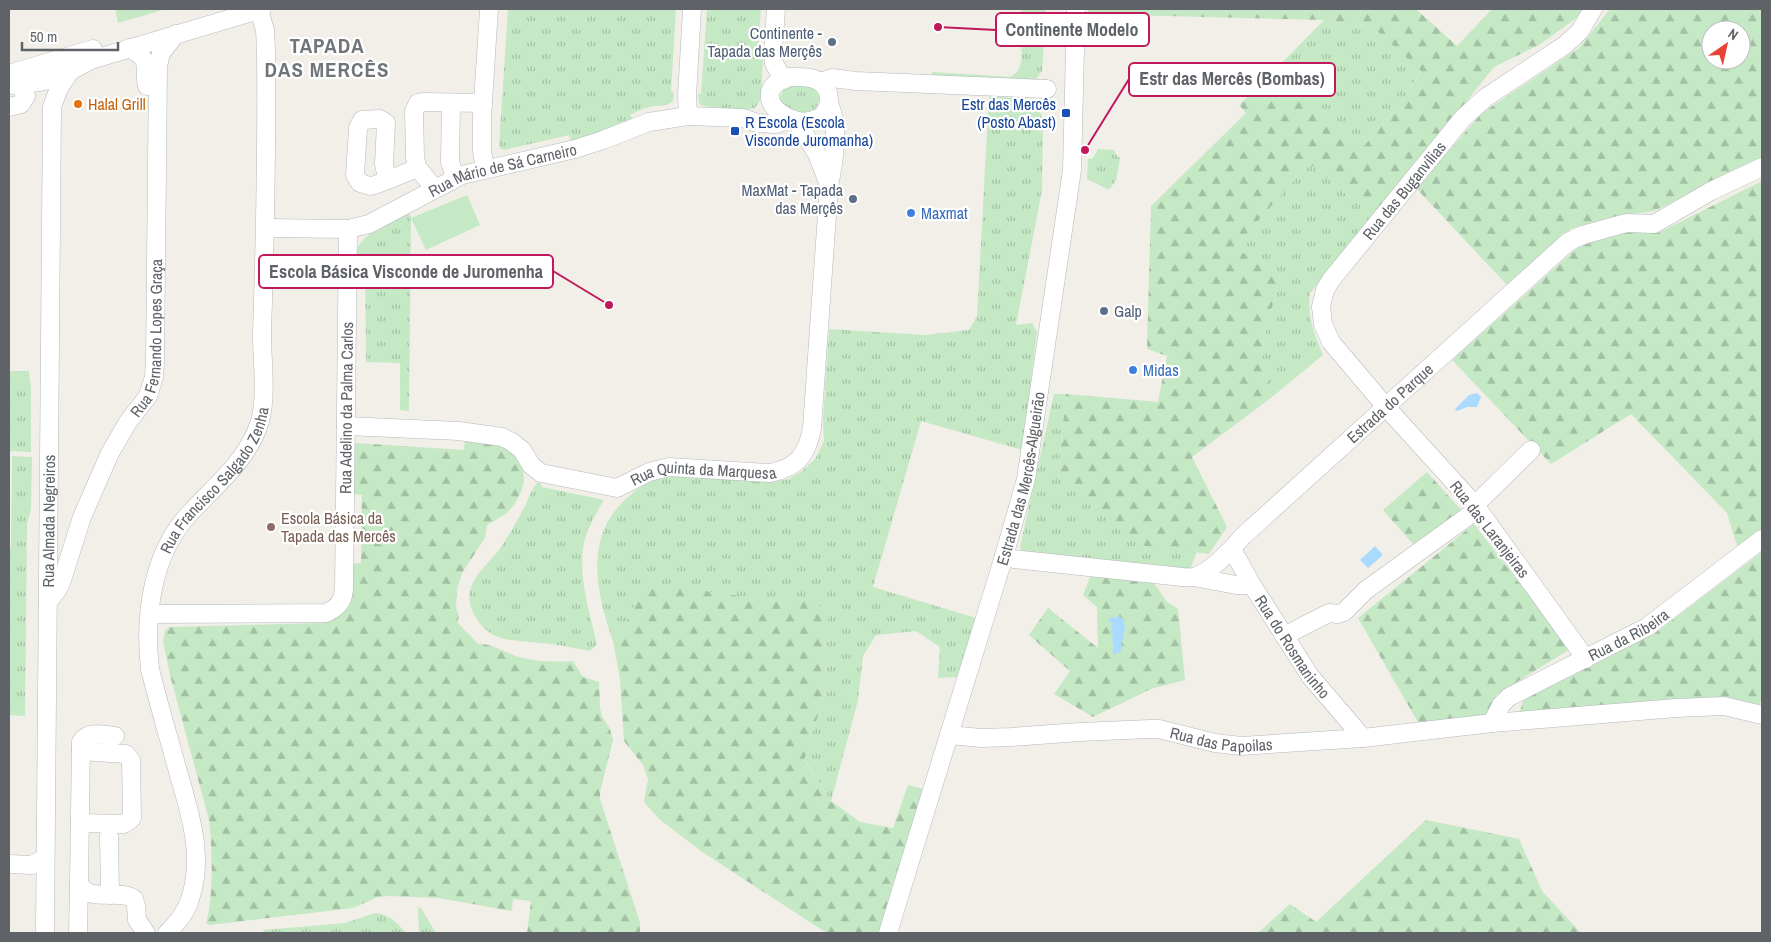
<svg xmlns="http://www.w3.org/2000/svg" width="1771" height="942" viewBox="0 0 1771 942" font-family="'Archivo Narrow',sans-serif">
<defs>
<pattern id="grass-tufts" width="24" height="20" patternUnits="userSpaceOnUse" patternTransform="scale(1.25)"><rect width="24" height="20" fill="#c5e8c5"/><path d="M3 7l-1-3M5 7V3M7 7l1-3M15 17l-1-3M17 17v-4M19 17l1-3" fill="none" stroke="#a3c0a4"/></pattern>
<pattern id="forest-firs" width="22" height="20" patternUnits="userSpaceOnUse" patternTransform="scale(1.25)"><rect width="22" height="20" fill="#c5e8c5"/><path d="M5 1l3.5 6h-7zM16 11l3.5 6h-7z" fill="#a3c0a4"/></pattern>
</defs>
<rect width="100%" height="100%" fill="#f1efe8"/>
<!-- grass -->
<g fill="url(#grass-tufts)">
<polygon points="115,9 166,9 118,23"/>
<path d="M508,9H676L671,92L674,93L673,101C666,107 657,105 649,107C642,109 636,112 630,115L634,120L572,143L569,135L504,150L501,149L499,146Z"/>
<polygon points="707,9 761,9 757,57 763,57 761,99 755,108 745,110 702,106 699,103 698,94 701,94"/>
<path d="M1021,9H1046L1042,71L1034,82L931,75L933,72L1010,77C1026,69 1021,52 1021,37H1019Z"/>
<polygon points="1324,20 1375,29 1421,70 1403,100 1364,146 1276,69"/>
<polygon points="790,84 809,85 819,93 820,100 815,109 806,113 788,111 779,99 784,88"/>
<path d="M989,96L1033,99L1038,103L1043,122L1042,190L1016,325L1032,323L1037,332L1022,450L921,421L873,587L976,618L958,677L938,678L940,647L916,631L876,635L863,656L858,700L831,801L804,759L825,693L821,671L828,616L802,598L782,602L675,587L637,600L623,628L613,641C596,592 583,536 628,497C641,485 657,476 675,475C685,474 695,476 705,477C728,478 751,480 773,482L789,479L802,471L815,459L824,441L823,420L829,329L925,335L969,330L977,316Z"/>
<polygon points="1098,149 1114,150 1116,155 1120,158 1116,180 1109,190 1087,179 1088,159 1093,158"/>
<path d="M1309,163L1374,217L1310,293C1307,318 1314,333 1323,355L1272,397L1261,350L1281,273L1234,248Z"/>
<path d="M409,213L411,218L409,411L400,410V363L366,362L365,256L356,255C356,235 393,221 409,213Z"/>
<polygon points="9,371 29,371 31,390 31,452 9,451"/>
<polygon points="1054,394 1066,394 1058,475 1145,545 1197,552 1190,569 1022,552 1020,547"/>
<polygon points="12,456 32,457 31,509 27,524 25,716 9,715 9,548 11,548"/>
<path d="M539,481L542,487L604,500C595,515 585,532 583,549C579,581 590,614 597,644L590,651C573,648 557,644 541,643C510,639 489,644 473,612C470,605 468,597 470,590C475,573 489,563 499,550C509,536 518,519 526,504C530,495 532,488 539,481Z"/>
<polygon points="418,907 421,908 436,933 419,933"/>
<path d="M375,913C390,914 397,923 406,933H264L263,930L345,923Z"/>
</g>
<!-- forest -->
<g fill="url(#forest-firs)" fill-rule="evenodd">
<polygon points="1088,9 1416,9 1457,46 1492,9 1584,9 1582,14 1539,45 1494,67 1374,217 1309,163 1234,248 1281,273 1261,350 1272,397 1192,457 1227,527 1209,554 1145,546 1058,475 1066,394 1158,402 1167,356 1147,349 1151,206 1246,113 1239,105 1276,69 1364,146 1403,100 1421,71 1375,29 1324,20 1088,14"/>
<path d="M1610,9H1762V158L1654,211L1612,217L1572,228L1508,286L1416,188L1482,113L1579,48ZM1711,30H1741V60H1711Z"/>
<polygon points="1762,181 1762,529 1737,546 1727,513 1631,414 1551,464 1452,360 1578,247 1624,232 1658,233"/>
<path d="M465,439L500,442L520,459L523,469L524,481L521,492L514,505L507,513L487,525L485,538L462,573L457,589L456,607L459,617L457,622L478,644C488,642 508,654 519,657C537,662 554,662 573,661L583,677L599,682L600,708L602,716L610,729L613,740L600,792V799L640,923V933H527L531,901L513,899L512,911L439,898L389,896L378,897L353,908L209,925L206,923C214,898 212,846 209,820L170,675L163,641L165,631L169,627L323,623L330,621L342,614L352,564L361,563L362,495L354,494L355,443L464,450Z"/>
<polygon points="1427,472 1462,511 1413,544 1383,510"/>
<polygon points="1474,524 1570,649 1496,695 1487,716 1419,724 1358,618"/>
<polygon points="1762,552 1762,700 1759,705 1728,697 1519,714 1524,697 1654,634"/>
<polygon points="1090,577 1149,580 1156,586 1167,602 1178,609 1185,680 1151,689 1093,717 1054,694 1070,671 1029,635 1048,608 1098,648 1097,607 1083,595"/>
<polygon points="650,587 678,587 782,602 802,598 819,605 828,616 821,671 825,693 804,760 831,801 860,822 893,828 908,785 924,789 881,933 828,933 822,930 701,851 659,819 644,802 648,779 643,765 624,741 620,679 613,641 623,628 637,600"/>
<polygon points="1426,820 1519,839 1542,891 1581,933 1258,933 1290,904 1316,922"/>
</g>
<!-- garden -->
<polygon fill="#c5e8c5" points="467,195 480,225 426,250 411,218"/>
<!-- water -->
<g fill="#aadaff">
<polygon points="1477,393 1481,397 1477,407 1467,407 1457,411 1455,409 1469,395"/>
<polygon points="1375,546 1383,555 1368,568 1360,560"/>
<polygon points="1119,616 1124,620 1125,629 1123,633 1124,638 1121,641 1122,646 1120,652 1113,655 1113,649 1114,645 1112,640 1113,635 1111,631 1112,625 1109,619 1111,617 1115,618"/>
</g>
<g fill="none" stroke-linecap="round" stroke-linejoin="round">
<defs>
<g id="minor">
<polyline points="776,9 773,52 774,63 783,80"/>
<path d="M129,48C154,62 142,65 147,86"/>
<polyline points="9,74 93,49"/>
<path d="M789,77C799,77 812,76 820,82C833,90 831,111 819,118C793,132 752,100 778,82C781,80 786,79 789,77Z"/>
<polyline points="820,82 832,78 856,81 1047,89"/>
<polyline points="9,85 40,82 55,79 91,60 262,9"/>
<polyline points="451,103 450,162 455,178"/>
<polyline points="9,107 21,104 26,96 21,88 14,84"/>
<polyline points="688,116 687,96 692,9"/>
<polyline points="796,121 817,154 829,185"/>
<polyline points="485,169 482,151 482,117 489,9"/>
<polyline points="387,179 384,164 386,123 380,119 362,120 358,128 355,175 360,183 370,186 375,185 408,172 417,167"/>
<polyline points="434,188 417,167 415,157 414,111 418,103 423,102 483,103"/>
<path id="s1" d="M266,228L348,229L369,224L462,175L575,149L603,140L649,122L688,116L743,118L757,123L775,124L789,120"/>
<path id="s2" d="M346,426L459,431L502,437L512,442L522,450L531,465L541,473L617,488L649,472L669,467L770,473C797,468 807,455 812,428L829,186C834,162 840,127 829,104"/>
<polyline points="1475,505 1531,450"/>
<path id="s3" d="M1232,549L1252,585L1310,676L1363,738"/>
<path id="s4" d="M1004,556L1014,559L1182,577C1186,577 1191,578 1194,577C1210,573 1233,548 1243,536L1568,242L1583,235L1619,225L1627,223L1654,224L1711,191L1762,167"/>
<polyline points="1194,577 1236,585 1252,585"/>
<path id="s5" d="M48,602L58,589L62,580L82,517L110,453L128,422L148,396L154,377L155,363L158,66L161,53L176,34"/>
<path id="s6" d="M150,614L326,613C337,608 343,602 344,590L348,229"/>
<polyline points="1284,636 1323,616 1329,613 1338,614 1344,612 1366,590 1478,509"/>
<path id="s7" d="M1586,659L1475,505L1386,407L1331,342L1323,324L1321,307L1325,290L1331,280L1463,118L1485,98L1565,45L1580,31L1593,9"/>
<path id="s8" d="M1492,723L1501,705L1509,697L1647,627L1762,539"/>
<path id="s9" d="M949,735L981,738L1011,737L1080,732L1150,729H1159L1215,743L1241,746L1363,738L1492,723L1676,708L1724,706L1762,715"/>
<path d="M115,736C104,735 88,730 81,742L79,883C88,904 119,888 134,899L136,906L137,920L146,933"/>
<polyline points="80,823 124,824 132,818 131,760 126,754 81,751"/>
<polyline points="109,836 110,895"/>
<polyline points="9,864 32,865 45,858"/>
<path id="s10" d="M45,933L52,107L59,88L69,73"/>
<polyline points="78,933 79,883"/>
<path id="s11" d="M167,933C177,923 186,913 190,899C205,856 189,810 177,768C168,735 158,702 150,669C144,616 152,553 190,513C216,485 249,459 260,421C267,395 262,362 262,334C265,240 267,146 266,52L265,30L259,10"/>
<path id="s12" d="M888,933L1004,556L1026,479L1072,170L1076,9"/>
</g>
</defs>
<!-- minor casing -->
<use href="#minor" stroke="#b5b8bc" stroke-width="19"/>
<!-- minor -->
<use href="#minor" stroke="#fff" stroke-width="18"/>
</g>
<!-- markers -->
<g fill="#5c6f8a" stroke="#fff" stroke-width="2">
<circle cx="832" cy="42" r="5"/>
<circle cx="853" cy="199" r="5"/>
<circle cx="1104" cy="311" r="5"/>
</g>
<circle fill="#e8710a" stroke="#fff" stroke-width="2" cx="78" cy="104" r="5"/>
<g fill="#1a4fb4" stroke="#fff" stroke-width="2">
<rect x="1061" y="108" width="10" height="10" rx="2.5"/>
<rect x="730" y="126" width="10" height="10" rx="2.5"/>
</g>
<g fill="#3f7fe0" stroke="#fff" stroke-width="2">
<circle cx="911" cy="213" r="5"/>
<circle cx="1133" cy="370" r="5"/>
</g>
<circle fill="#8d6e63" stroke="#fff" stroke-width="2" cx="271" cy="527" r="5"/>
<g text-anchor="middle" stroke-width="4.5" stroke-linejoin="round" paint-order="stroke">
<!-- service labels -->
<g font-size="16" fill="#4e5e75" stroke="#fff" text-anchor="end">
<text x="822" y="39">Continente -<tspan x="822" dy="18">Tapada das Merçês</tspan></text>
<text x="843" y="196">MaxMat - Tapada<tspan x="843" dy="18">das Merçês</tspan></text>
<text x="1114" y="317" text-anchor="start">Galp</text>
</g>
<!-- food labels -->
<g font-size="16" fill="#c56008" stroke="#fff" text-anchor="start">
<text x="88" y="110">Halal Grill</text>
</g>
<!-- transit labels -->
<g font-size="16" fill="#164399" stroke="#fff" text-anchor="end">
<text x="1056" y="110">Estr das Mercês<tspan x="1056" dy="18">(Posto Abast)</tspan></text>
<text x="745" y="128" text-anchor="start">R Escola (Escola<tspan x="745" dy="18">Visconde Juromanha)</tspan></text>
</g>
<!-- street labels -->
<g font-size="16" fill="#5f6368" stroke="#fff">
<text dy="6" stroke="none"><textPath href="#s1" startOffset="249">Rua Mário de Sá Carneiro</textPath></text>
<text dy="6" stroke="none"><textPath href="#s7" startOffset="589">Rua das Buganvílias</textPath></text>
<text dy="6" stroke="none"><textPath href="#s5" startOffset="288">Rua Fernando Lopes Graça</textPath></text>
<text dy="6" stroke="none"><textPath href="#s4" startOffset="454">Estrada do Parque</textPath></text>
<text dy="6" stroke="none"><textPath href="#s6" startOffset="389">Rua Adelino da Palma Carlos</textPath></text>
<text dy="6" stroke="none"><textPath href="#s2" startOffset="378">Rua Quinta da Marquesa</textPath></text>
<text dy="6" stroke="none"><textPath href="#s12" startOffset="474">Estrada das Mercês-Algueirão</textPath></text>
<text dy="6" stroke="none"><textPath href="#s11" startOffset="486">Rua Francisco Salgado Zenha</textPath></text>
<text dy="6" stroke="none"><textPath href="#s10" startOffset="412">Rua Almada Negreiros</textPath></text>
<text transform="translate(1490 529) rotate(52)" y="6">Rua das Laranjeiras</text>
<text dy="6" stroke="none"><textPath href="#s8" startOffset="166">Rua da Ribeira</textPath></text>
<text dy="6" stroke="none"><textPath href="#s3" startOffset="115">Rua do Rosmaninho</textPath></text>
<text dy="6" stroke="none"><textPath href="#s9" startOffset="274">Rua das Papoilas</textPath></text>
</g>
<!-- shop labels -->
<g font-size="16" fill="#366cbe" stroke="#fff" text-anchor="start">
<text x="921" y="219">Maxmat</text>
<text x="1143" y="376">Midas</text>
</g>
<!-- education labels -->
<g font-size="16" fill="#785e54" stroke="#fff" text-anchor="start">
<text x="281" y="524">Escola Básica da<tspan x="281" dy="18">Tapada das Mercês</tspan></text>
</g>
<!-- district labels -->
<g font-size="21" font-weight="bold" letter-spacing="1" fill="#70757a" stroke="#fff">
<text x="327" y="53">TAPADA<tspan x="327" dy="24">DAS MERCÊS</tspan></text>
</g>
</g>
<!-- callouts -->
<path fill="none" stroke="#c2185b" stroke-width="2" d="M938 27L996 30M1085 150L1129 79M609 305L553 271"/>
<g fill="#c2185b" stroke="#fff" stroke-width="2">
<circle cx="938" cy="27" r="5"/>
<circle cx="1085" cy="150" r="5"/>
<circle cx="609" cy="305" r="5"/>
</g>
<g fill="#fff" stroke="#c2185b" stroke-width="2">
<rect x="996" y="13" width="153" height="33" rx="5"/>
<rect x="1129" y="63" width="206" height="33" rx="5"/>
<rect x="259" y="255" width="294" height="33" rx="5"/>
</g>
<g font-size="18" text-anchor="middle" font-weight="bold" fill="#5f6368">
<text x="1072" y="36">Continente Modelo</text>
<text x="1232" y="85">Estr das Mercês (Bombas)</text>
<text x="406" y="278">Escola Básica Visconde de Juromenha</text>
</g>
<!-- border -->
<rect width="1771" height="942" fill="none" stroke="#5f6368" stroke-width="20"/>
<!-- north arrow -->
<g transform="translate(1726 45) rotate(34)"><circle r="24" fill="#ffffff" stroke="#bfc1c3"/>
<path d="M0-4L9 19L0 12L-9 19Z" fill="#ea4335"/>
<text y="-8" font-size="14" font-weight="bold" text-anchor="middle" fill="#5f6368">N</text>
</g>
<!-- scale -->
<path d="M22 42v8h96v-8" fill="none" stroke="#5f6368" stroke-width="2.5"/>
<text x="30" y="42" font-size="15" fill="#5f6368" stroke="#ffffff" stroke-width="4" paint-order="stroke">50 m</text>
</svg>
